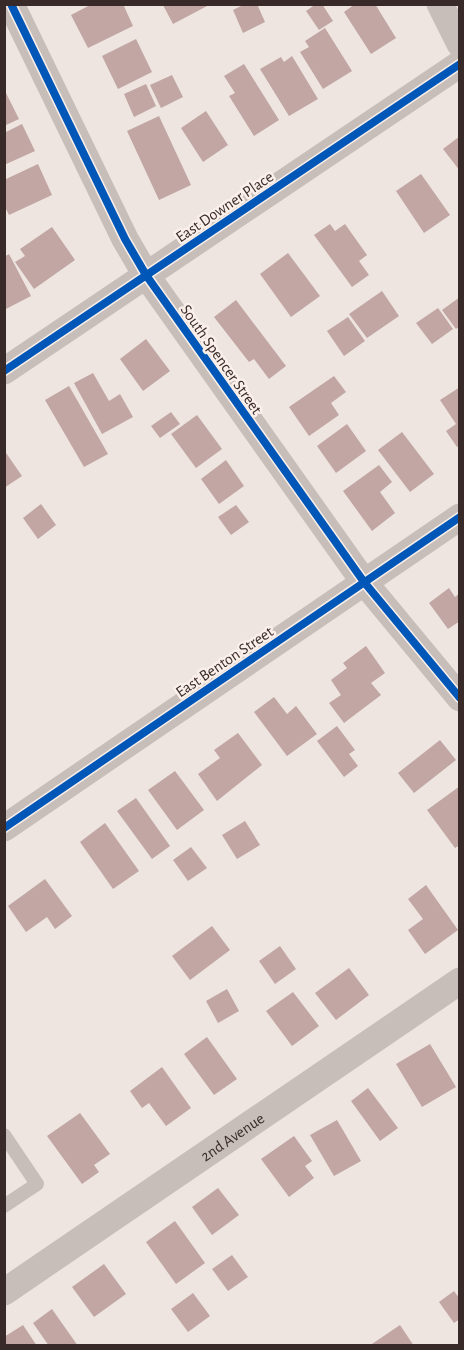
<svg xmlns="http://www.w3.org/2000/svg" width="464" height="1350" viewBox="0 0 464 1350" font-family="'Alegreya Sans',sans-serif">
<rect width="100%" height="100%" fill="#eee5e1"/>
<!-- building -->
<g fill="#c1a6a3">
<polygon points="92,4 123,4 133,26 88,48 71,15"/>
<polygon points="245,4 257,4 265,22 243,33 233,10"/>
<polygon points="316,4 322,4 333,21 319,30 306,11"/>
<polygon points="355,4 375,4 396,38 371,54 344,12"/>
<polygon points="163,5 209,5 173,24"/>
<polygon points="325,28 352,71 323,89 300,52 309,47 305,41"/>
<polygon points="136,39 152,72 118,89 102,56"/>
<polygon points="292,56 318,99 289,116 260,69 281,57 284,62"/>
<polygon points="244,64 279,120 254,136 229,96 235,93 224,76"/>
<polygon points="172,75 183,97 161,108 150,85"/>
<polygon points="146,84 156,106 134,117 124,94"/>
<polygon points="6,93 19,119 4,126 4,94"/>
<polygon points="206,111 228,145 203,162 181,128"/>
<polygon points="159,116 191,185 159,200 127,131"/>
<polygon points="22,124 35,151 4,165 4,133"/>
<polygon points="460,136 460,171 443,149"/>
<polygon points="38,164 52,195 9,215 4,205 4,180"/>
<polygon points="421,174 450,215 424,233 396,191"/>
<polygon points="330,224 335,231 345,224 367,255 359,261 369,275 352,287 314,235"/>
<polygon points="52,227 75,260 34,289 15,262 25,256 20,249"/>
<polygon points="288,253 320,296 291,317 260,274"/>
<polygon points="9,254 31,296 4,310 4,257"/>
<polygon points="382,291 399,316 367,338 349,314"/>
<polygon points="460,297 460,326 456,329 442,310"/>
<polygon points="236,300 286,366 269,379 254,359 249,362 214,317"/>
<polygon points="438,308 453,329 432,344 416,323"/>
<polygon points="348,317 365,341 344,356 327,331"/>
<polygon points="146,339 170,371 143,391 120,359"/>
<polygon points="93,373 109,401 120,394 133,417 102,434 74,383"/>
<polygon points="334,376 346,392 331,403 339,415 309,436 289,407"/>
<polygon points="69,386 108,454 84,467 45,400"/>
<polygon points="460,387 460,445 457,447 446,431 456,424 440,400"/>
<polygon points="171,412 180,424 160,438 151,426"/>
<polygon points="197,415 222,449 196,468 171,434"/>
<polygon points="347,424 366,451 336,473 317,446"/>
<polygon points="402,432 434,474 410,492 378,450"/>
<polygon points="4,450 22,476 4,488"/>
<polygon points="226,460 244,486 219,504 201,479"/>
<polygon points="379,465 392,482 380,492 395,513 372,531 343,491"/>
<polygon points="41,504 56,525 38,539 23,518"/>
<polygon points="236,505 249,522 231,535 218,517"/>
<polygon points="449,588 455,597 460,593 460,621 448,629 429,603"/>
<polygon points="366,646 385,673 371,683 381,695 344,723 329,703 341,695 331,680 347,668 343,663"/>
<polygon points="274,697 287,714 296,706 317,734 287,756 254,712"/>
<polygon points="337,726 355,750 349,754 358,766 344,777 317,741"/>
<polygon points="238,733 262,765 217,801 198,774 220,758 214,750"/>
<polygon points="440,740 456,760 414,793 398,773"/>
<polygon points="175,771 204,810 177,830 148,790"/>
<polygon points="460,786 460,845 455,848 427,810"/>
<polygon points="136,798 170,846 152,859 117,811"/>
<polygon points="245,821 260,845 237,859 222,835"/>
<polygon points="105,823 139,871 113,889 80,842"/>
<polygon points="191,847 207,868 188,881 173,860"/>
<polygon points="45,879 72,916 55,929 47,917 26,932 8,906"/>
<polygon points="426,885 458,930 425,954 408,930 423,919 408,899"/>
<polygon points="212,926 230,950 190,980 172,956"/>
<polygon points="280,946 296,969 275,984 259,961"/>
<polygon points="349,968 369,995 336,1020 315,993"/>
<polygon points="227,989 239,1011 218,1023 206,1001"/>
<polygon points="293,992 319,1026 292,1046 266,1011"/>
<polygon points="207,1037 237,1079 214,1095 184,1054"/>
<polygon points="430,1044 456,1087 422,1107 396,1064"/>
<polygon points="162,1067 191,1108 166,1126 149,1103 142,1108 130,1091"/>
<polygon points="368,1088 398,1128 380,1141 351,1101"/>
<polygon points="80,1113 110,1154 94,1165 99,1172 82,1184 47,1136"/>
<polygon points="337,1120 361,1161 334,1176 310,1135"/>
<polygon points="294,1136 312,1161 305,1166 314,1178 289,1197 261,1159"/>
<polygon points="218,1188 239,1215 212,1235 192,1207"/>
<polygon points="175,1221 205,1263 176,1284 146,1242"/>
<polygon points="232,1255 248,1277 228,1291 212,1269"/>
<polygon points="104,1264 126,1294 94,1317 72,1287"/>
<polygon points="454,1291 460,1299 460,1319 454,1323 439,1302"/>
<polygon points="193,1293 210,1316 188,1332 171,1309"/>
<polygon points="52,1309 78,1346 49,1346 33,1323"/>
<polygon points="23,1325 37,1346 4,1346 4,1337"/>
<polygon points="400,1325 414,1346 369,1346"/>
</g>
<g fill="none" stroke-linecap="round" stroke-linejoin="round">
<!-- lane -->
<polyline stroke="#c7beba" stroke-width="14" points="4,1135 37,1184 4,1206"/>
<!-- street -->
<g stroke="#c7beba" stroke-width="27">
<polyline points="11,4 125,239 146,275 364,582 460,698"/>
<polyline points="440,4 460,44"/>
<polyline points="4,371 460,64"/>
<polyline points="4,828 460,517"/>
<path id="s1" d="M4,1292L460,981"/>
</g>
<defs>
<g id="cycleway">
<polyline points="11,4 125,239 146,275 364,582 460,698"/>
<polyline points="4,371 460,64"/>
<polyline points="4,828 460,517"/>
</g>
</defs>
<!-- cycleway casing -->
<use href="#cycleway" stroke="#faefe9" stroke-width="11"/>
<!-- cycleway -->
<use href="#cycleway" stroke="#0057b8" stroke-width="8"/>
</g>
<g text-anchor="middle" stroke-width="5" stroke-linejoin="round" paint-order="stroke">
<!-- street labels -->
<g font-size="16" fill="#382a28" stroke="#faefe9">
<text transform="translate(224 206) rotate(-34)" y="6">East Downer Place</text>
<text transform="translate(222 359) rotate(55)" y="6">South Spencer Street</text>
<text transform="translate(224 661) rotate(-34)" y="6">East Benton Street</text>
<text dy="6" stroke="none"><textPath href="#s1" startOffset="276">2nd Avenue</textPath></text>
</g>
</g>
<!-- border -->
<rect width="464" height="1350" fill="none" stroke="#382a28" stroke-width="12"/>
</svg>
